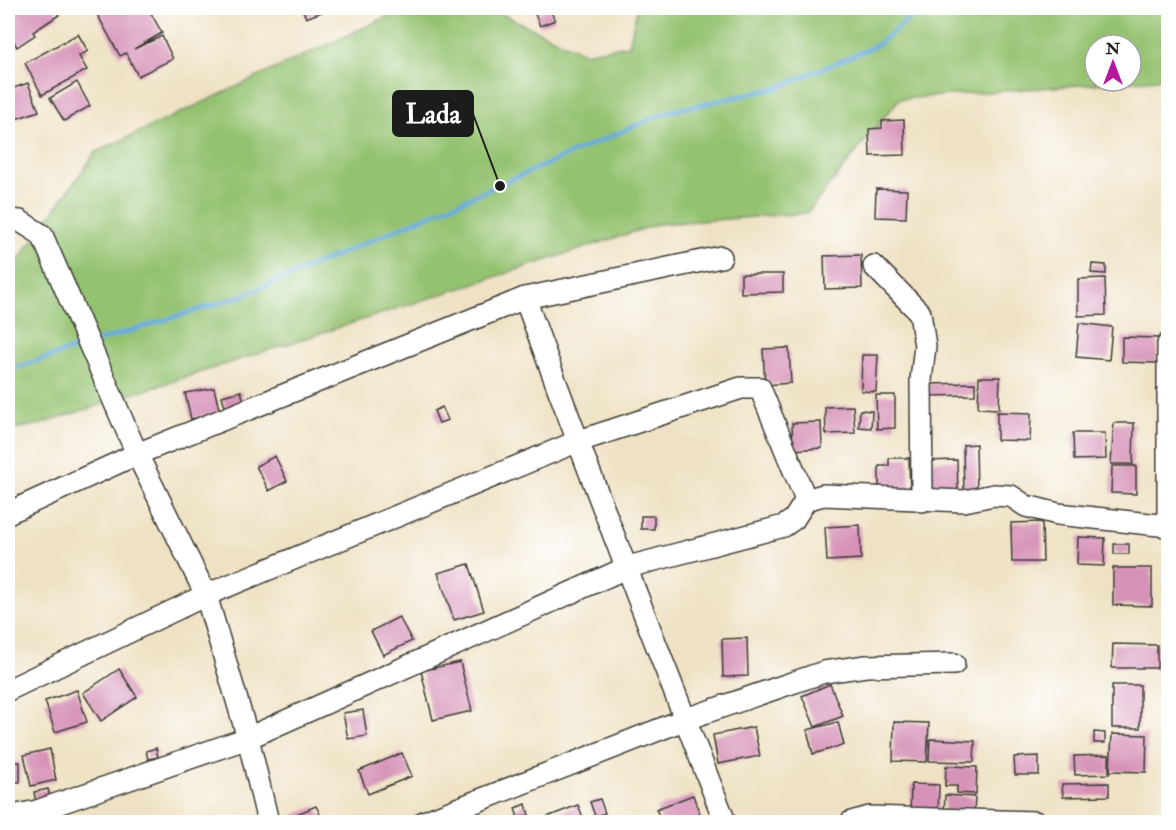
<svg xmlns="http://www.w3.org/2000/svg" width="1176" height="830" viewBox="0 0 1176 830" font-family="'IM FELL Double Pica',serif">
<rect width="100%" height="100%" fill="#fff"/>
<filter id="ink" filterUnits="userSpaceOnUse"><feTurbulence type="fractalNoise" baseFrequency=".0167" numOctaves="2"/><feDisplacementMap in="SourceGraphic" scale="12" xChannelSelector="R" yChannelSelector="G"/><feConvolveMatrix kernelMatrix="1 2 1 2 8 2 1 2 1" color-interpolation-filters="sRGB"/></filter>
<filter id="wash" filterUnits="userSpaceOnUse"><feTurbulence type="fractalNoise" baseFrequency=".008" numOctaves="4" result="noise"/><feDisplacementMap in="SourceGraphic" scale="24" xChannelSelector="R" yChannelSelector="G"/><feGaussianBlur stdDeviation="1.35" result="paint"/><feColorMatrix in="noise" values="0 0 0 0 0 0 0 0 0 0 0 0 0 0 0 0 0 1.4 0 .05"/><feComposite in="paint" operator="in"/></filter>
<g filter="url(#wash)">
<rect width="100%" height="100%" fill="#efe2c4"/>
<!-- green -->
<path fill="#94c270" stroke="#586f46" stroke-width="1.5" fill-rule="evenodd" d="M406,8H489L584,53L629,45L637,8H1168V75L1157,79L899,99L807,213L658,224L41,424L8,430V275L96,152ZM1095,45H1131V81H1095Z"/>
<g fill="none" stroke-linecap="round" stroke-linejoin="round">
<!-- stream -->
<g stroke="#66aadb" stroke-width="4.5">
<polyline points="95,342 245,295 667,112 777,88 877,45 922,8"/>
<polyline points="8,370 84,346"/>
</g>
</g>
<g id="blocks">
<!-- building -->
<g fill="#d692b7">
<polygon points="14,8 54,8 59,15 33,32 35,35 17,47 8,32 8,11"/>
<polygon points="109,8 148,8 162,33 134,49 162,36 173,59 138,76 126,53 120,56 97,14"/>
<polygon points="302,8 332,8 306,18"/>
<polygon points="549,8 555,20 540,26 535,14"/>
<polygon points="78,34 88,51 79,56 87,70 42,95 25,63"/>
<polygon points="77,82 90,106 64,121 50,98"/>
<polygon points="28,83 39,111 10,121 8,90"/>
<polygon points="904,120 905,155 870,156 869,129 882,128 882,121"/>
<polygon points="876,189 907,190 906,218 875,217"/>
<polygon points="861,255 862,288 825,289 824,256"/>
<polygon points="1092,264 1106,265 1106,274 1091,273"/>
<polygon points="741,274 783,274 783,292 741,293"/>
<polygon points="1105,278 1106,315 1078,316 1078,279"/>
<polygon points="1079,323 1112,327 1109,360 1076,357"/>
<polygon points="1122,337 1158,338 1157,363 1122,362"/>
<polygon points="789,348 791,383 765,385 763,349"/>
<polygon points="862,355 878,355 876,392 861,391"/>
<polygon points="979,377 1000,377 999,409 978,408"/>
<polygon points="975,383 975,395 926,396 926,384"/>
<polygon points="214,388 220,413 191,419 185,393"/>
<polygon points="241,391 245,405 226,410 222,396"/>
<polygon points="876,395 895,395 895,428 877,429"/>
<polygon points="853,406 855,433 826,434 825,407"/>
<polygon points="442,407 448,420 439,423 434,411"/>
<polygon points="860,410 872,411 871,428 859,427"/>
<polygon points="997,412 1031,413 1030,441 997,440"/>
<polygon points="821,422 822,448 793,450 792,423"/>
<polygon points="1114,423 1134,423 1133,464 1111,464"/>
<polygon points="1073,433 1105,433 1106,459 1074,460"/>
<polygon points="976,444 977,495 964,496 963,445"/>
<polygon points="275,456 287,481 269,491 256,466"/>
<polygon points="889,458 909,458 910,494 879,495 879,466 889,466"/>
<polygon points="957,460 958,490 926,491 925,461"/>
<polygon points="1112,466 1136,466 1136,494 1111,493"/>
<rect x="641" y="516" width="13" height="13"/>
<polygon points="1042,522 1043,562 1012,562 1011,523"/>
<polygon points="860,525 861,559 827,561 825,527"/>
<polygon points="1078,537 1105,538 1104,566 1077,565"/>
<rect x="1114" y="544" width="15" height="10"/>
<polygon points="469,564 484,611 454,620 438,573"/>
<polygon points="1113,568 1152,568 1152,606 1113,605"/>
<polygon points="399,617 412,641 383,655 371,631"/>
<polygon points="747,638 748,676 723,677 722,639"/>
<polygon points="1113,644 1157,645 1157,668 1112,668"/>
<polygon points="460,662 472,711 433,720 421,671"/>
<polygon points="119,669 137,697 101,721 83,693"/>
<polygon points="830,684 843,716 815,727 802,696"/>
<rect x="1112" y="685" width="28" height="43"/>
<polygon points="77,690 87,722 55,732 45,701"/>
<polygon points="363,710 367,736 348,739 343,713"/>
<polygon points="838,722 844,745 813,754 807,730"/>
<polygon points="894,722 929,723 927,762 893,761"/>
<polygon points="754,727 760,756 718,764 713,735"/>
<polygon points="1094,732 1105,733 1105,743 1094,743"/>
<polygon points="1112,734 1147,735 1146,772 1110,771"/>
<polygon points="930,739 975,741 974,762 929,761"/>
<polygon points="156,748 158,757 148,759 146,751"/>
<polygon points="50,749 56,780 31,786 24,755"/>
<polygon points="402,753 412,776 368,794 359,771"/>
<polygon points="1109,755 1109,774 1075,775 1074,756"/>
<polygon points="1039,756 1039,775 1015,775 1014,757"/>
<rect x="8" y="762" width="12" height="20"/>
<polygon points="946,766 977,767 976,794 957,793 957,786 945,786"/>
<polygon points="1109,783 1109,796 1063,797 1062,784"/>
<polygon points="911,784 939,785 938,817 910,816"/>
<polygon points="48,789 51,800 36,803 34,792"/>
<polygon points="693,795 702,820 694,822 662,822 656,809"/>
<polygon points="945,795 975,797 974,815 944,813"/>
<polygon points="600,799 605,813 595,816 590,802"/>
<polygon points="526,804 529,815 518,818 515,808"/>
<polygon points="578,805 585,822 549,822 547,817"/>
<polygon points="316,806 324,822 293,822 290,817"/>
</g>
</g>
</g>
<g filter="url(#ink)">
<use href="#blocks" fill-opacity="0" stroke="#3c3a35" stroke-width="1.5"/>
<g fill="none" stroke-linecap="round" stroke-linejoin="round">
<defs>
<g id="minor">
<polyline points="8,220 20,221 42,235 137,454 206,595 248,738 268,822"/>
<polyline points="874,266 920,313 925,346 921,380 922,501"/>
<path d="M525,298C588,474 658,648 725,822"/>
<polyline points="1168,344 1168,526"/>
<polyline points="8,513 137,454 525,298 721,257"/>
<polyline points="8,690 206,595 576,442 741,388 760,388 806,500"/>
<polyline points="8,817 37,811 248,738 628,567 784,526 794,519 806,500 823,495 964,501 994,495 1011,496 1026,506 1058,514 1168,526"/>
<polyline points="424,822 686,719 824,672 866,666 954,664"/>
<polyline points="851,822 869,817 1035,822"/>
</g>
</defs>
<!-- minor casing -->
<use href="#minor" stroke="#3c3a35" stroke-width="24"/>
<!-- minor -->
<use href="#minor" stroke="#fff" stroke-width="21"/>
</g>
</g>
<!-- callouts -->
<path fill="none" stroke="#1c1c1c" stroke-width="2" d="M500 186L473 114"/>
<circle fill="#1c1c1c" stroke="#fff" stroke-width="2" cx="500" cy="186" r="6"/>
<rect fill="#1c1c1c" stroke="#1c1c1c" stroke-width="2" x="393" y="91" width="80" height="45" rx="6"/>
<g font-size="27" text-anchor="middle" font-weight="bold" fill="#fff">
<text x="433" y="123">Lada</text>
</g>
<!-- margin -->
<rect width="1176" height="830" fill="none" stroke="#fff" stroke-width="30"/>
<!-- north arrow -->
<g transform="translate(1113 63)"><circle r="28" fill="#ffffff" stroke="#a4a4a4" stroke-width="1.5"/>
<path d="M0-4.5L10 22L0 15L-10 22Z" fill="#b5179e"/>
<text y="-9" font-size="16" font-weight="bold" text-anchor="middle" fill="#1c1c1c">N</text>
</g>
</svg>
